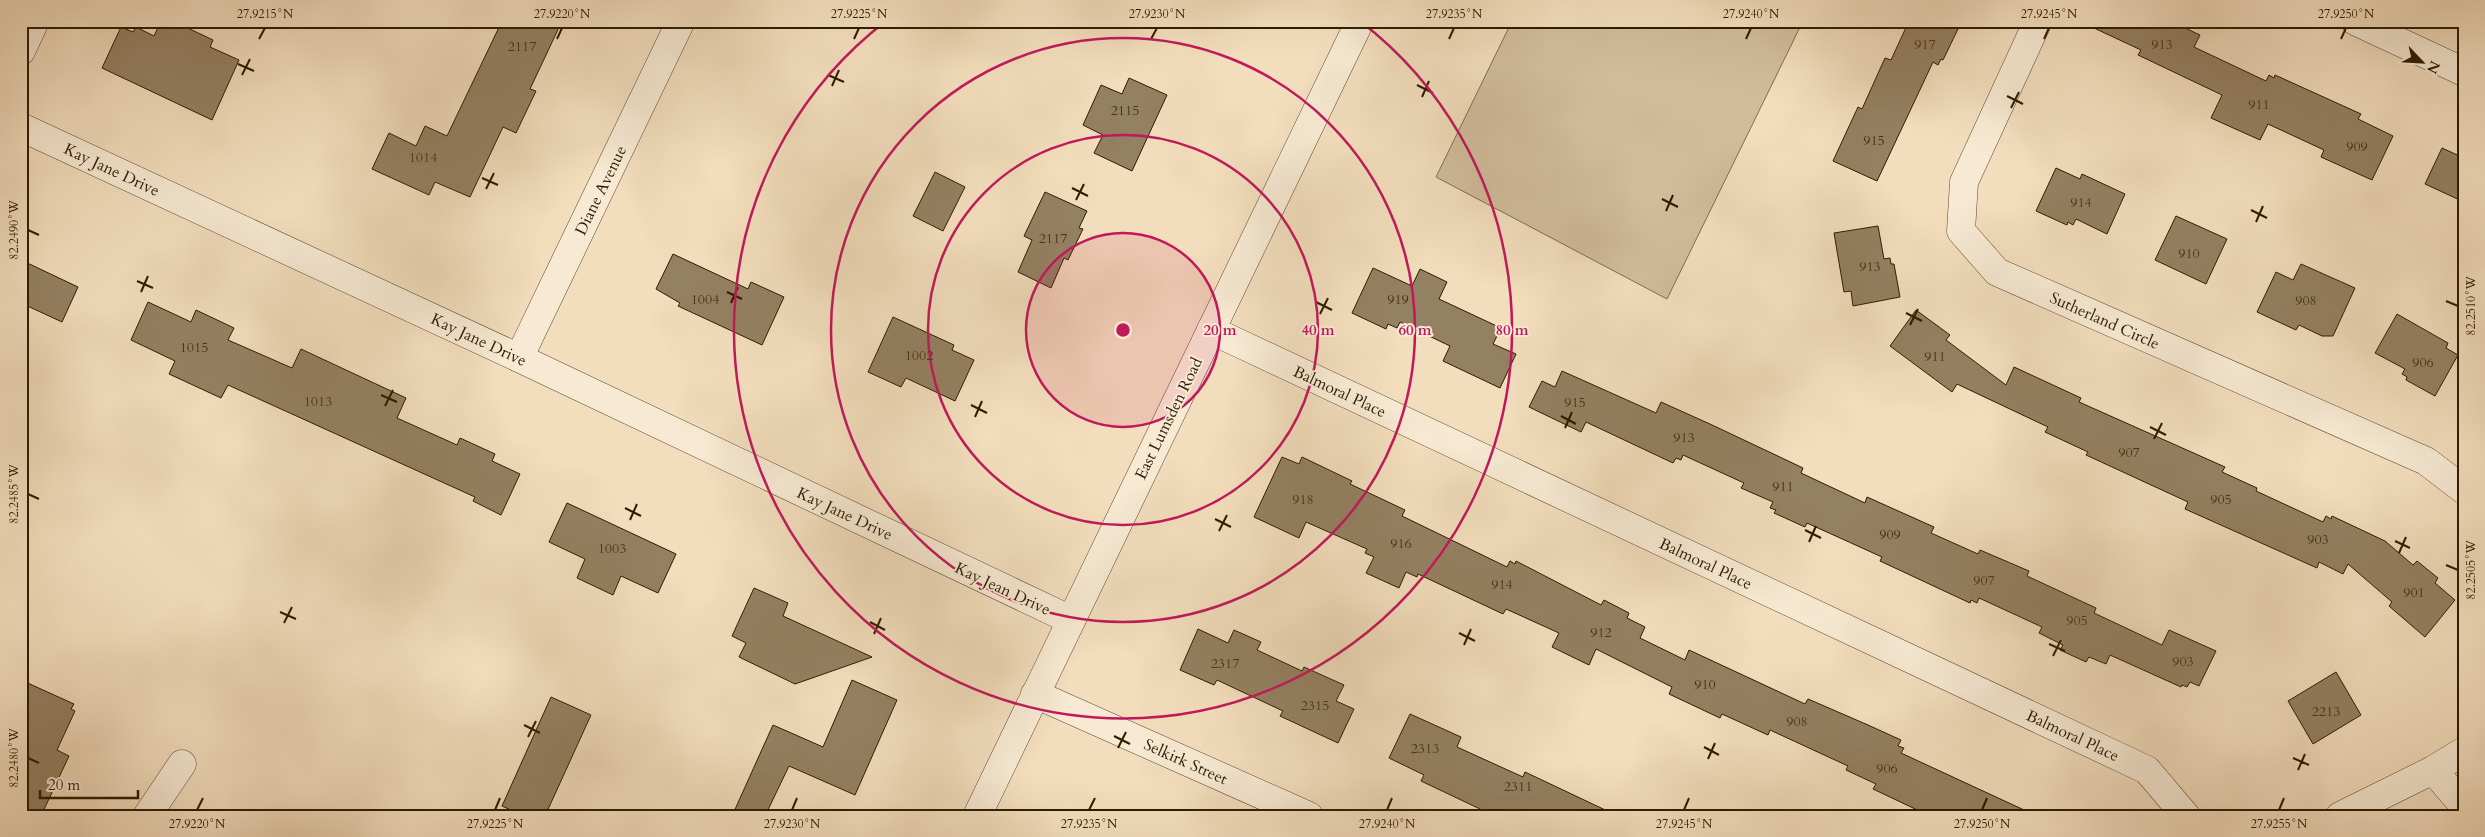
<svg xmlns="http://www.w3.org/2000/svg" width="2485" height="837" viewBox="0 0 2485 837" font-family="Cardo,serif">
<rect width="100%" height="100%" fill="#f2ddbc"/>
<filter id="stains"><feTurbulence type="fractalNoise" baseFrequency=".004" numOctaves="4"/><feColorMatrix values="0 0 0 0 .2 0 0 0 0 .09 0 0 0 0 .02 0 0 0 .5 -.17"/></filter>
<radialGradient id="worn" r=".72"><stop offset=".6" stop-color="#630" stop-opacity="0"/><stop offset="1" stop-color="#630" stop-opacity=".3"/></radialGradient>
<!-- green -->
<polygon fill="#d1bc9c" stroke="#806c4e" points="1512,21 1803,21 1667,299 1436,177"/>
<!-- building -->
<g fill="#948062" stroke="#2e1b00">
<polygon points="161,21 173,21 213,40 210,47 239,60 212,120 102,68 121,27 133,32 136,27 154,36"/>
<polygon points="502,21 562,21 530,89 536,91 516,133 503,127 470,197 435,182 429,195 372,169 389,133 416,146 425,126 447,136"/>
<polygon points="1909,21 1940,21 1958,29 1943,60 1941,59 1938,65 1933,62 1877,181 1833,161 1858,107 1862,109 1885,58 1891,60"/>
<polygon points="2079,21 2170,21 2200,35 2194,47 2266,81 2269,75 2274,78 2275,75 2361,114 2358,119 2393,136 2372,180 2321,157 2324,150 2268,124 2260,140 2211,118 2222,95 2138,55 2141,50"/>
<polygon points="1129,78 1167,95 1132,171 1094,153 1103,135 1083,125 1101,85 1122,94"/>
<polygon points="2442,148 2464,158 2464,202 2425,184"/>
<polygon points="2056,168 2080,179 2082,174 2125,194 2107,234 2076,219 2073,225 2068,222 2067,225 2036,211"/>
<polygon points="935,172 965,187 943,231 913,216"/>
<polygon points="1045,192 1087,211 1079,228 1083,229 1068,260 1064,258 1051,288 1018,272 1032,240 1024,236"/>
<polygon points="2176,216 2227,239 2206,284 2155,260"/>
<polygon points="1878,226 1884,259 1890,258 1891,264 1894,264 1900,297 1853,306 1851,291 1844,292 1834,233"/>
<polygon points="673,254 748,289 751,282 784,297 762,345 678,306 680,303 656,289"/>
<polygon points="21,260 78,287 62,322 21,303"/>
<polygon points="2301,264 2355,288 2333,336 2322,336 2299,325 2296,330 2257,312 2276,272 2293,280"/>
<polygon points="1373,268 1412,286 1420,269 1447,282 1439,299 1501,328 1493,344 1516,354 1500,388 1443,361 1450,346 1400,322 1397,328 1388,324 1386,329 1352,313"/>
<polygon points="148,302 191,322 196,310 234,328 228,340 292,368 301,349 406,398 397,418 457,445 460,438 495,454 492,461 520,474 501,515 473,501 475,497 228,385 221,398 169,374 175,361 131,340"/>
<polygon points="1916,310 1950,335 1946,340 2006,385 2014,367 2081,398 2079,402 2225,467 2222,472 2257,488 2256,491 2323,522 2326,516 2331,519 2332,516 2385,541 2413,565 2417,561 2438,578 2435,583 2455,600 2425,637 2389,606 2392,602 2348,564 2343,574 2319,562 2317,568 2185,509 2188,502 2086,455 2088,452 2045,432 2048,427 1957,384 1952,392 1890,346"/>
<polygon points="2397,314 2448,343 2446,348 2458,355 2435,396 2406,380 2407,377 2402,374 2405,369 2375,353"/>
<polygon points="893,317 954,345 952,350 974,360 955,401 906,378 901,387 868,372"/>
<polygon points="1562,371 1656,413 1661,402 1710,424 1803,468 1801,473 1865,503 1867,497 1934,527 1931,533 1978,554 1980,550 2029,571 2027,576 2096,608 2094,613 2162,645 2169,630 2216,651 2199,686 2190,682 2187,687 2182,685 2181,687 2110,655 2106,664 2089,657 2086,662 2060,650 2063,645 2039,633 2042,627 1979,598 1977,603 1971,600 1970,603 1880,561 1882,557 1807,523 1805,527 1774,513 1776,510 1770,508 1773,502 1741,488 1744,483 1683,455 1681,460 1676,458 1673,463 1586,422 1581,432 1529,407 1542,381 1555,387"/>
<polygon points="1282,457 1299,464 1302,457 1352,481 1350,484 1405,510 1402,516 1507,567 1510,561 1515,564 1516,561 1601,605 1604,600 1629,613 1627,618 1645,627 1640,638 1685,660 1689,650 1805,704 1808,699 1868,725 1901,740 1898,746 1904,748 1901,753 2037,816 1930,816 1873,789 1876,784 1846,770 1848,766 1770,730 1768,735 1722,714 1720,718 1669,694 1672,687 1596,649 1589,665 1552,647 1559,633 1506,609 1503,614 1418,574 1417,577 1406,572 1399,588 1366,573 1374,557 1365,553 1367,549 1306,522 1299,538 1254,517"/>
<polygon points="567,503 676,554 658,593 621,576 613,595 577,578 585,559 549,542"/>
<polygon points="754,588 788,603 783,616 872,657 795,684 739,657 746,643 732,636"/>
<polygon points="1198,629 1228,643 1234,630 1261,642 1257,650 1302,671 1304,667 1344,685 1336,701 1354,709 1338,743 1280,716 1283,711 1217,680 1214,685 1180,670"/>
<polygon points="2336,672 2361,715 2313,744 2288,701"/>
<polygon points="21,680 74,704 71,709 75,711 57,750 69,756 41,816 21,816"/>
<polygon points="852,680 897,700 855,795 789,766 765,816 732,816 773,725 823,747"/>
<polygon points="551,697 591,715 545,816 524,816 502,806"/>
<polygon points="1410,714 1461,737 1457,747 1523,777 1525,772 1618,816 1477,816 1480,809 1421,781 1424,775 1389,758"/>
</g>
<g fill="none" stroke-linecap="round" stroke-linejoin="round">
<defs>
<g id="minor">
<polyline points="2038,21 1964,182 1961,231 1997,272 2426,461 2464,490"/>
<polyline points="2355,21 2464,72"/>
<polyline points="21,51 35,21"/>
<polyline points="21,127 519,358 1071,620"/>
<polyline points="1211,330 2147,770 2186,816"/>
<polyline points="519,358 681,21"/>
<polyline points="1035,694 1309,816"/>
<polyline points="2433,770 2464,806"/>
<polyline points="147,816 182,764"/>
<polyline points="977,816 1360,21"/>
<polyline points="2340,816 2433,770 2464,751"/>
</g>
</defs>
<!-- minor casing -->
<use href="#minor" stroke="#5f4c2f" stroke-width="29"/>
<!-- minor -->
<use href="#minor" stroke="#f7e9d3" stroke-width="28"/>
</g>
<!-- ticks -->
<path fill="none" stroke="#2e1b00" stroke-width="2" d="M259,39L265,28M557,39L562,28M854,39L859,28M1151,39L1157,28M1449,39L1454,28M1746,39L1751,28M2044,39L2049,28M2341,39L2346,28M238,64L254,71M242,75L250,59M828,75L844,82M1417,85L1433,93M832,86L839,70M2007,96L2023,104M1422,97L1429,81M2011,108L2019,92M482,178L498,185M1072,188L1088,196M486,189L494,173M1662,199L1678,207M1076,200L1084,184M2251,210L2267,218M1666,211L1673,195M2256,222L2263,206M28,230L39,235M137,281L153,288M141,292L148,276M727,292L742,299M2446,301L2458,306M1316,302L1332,310M731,303L738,287M1906,313L1922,321M1320,314L1328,298M1910,325L1918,309M381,395L397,402M971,405L987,413M385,406L393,390M1561,416L1576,424M975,417L982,401M2150,427L2166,435M1565,428L1572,412M2154,439L2162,423M28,494L39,499M625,508L641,516M1215,519L1231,527M630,520L637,504M1805,530L1821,538M1219,531L1227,515M2395,541L2410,548M1809,542L1816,526M2399,553L2406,537M2446,565L2458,570M280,612L296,619M870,622L885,630M284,623L292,607M1459,633L1475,641M874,634L881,618M2049,644L2065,651M1464,645L1471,629M2053,656L2061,640M524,725L540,733M1114,736L1130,744M528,737L536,721M1704,747L1719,755M1118,748L1126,732M28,758L39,763M2293,758L2309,765M1708,759L1715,743M2298,770L2305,754M197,810L203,798M495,810L500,798M792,810L797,798M1089,810L1095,798M1387,810L1392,798M1684,810L1689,798M1982,810L1987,798M2279,810L2284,798"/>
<!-- distance rings -->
<circle cx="1123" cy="330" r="97" fill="#c2185b" fill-opacity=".12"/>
<g fill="none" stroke="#c2185b" stroke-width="2.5">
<circle cx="1123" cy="330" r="97"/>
<circle cx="1123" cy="330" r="195"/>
<circle cx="1123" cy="330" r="292"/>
<path d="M1360 21A389 389 0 1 1 886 21"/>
</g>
<g text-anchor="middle" stroke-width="4" stroke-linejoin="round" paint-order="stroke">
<!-- number labels -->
<g font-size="14" fill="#483418">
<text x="1925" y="49">917</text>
<text x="2162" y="49">913</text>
<text x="522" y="51">2117</text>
<text x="2259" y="109">911</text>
<text x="1125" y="115">2115</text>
<text x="1874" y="145">915</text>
<text x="2357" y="151">909</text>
<text x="423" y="162">1014</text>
<text x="2081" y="207">914</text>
<text x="1053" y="243">2117</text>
<text x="2189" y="258">910</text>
<text x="1870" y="271">913</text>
<text x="705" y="304">1004</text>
<text x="1398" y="304">919</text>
<text x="2306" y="305">908</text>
<text x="194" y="352">1015</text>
<text x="919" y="360">1002</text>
<text x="1935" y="361">911</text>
<text x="2423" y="367">906</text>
<text x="318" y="406">1013</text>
<text x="1575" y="407">915</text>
<text x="1684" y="442">913</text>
<text x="2129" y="457">907</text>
<text x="1783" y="491">911</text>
<text x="1303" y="504">918</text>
<text x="2221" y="504">905</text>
<text x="1890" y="539">909</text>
<text x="2318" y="544">903</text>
<text x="1401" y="548">916</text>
<text x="612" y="553">1003</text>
<text x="1984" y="585">907</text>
<text x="1502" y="589">914</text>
<text x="2414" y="597">901</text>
<text x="2077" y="625">905</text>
<text x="1601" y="637">912</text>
<text x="2183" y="666">903</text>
<text x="1225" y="668">2317</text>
<text x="1705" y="689">910</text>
<text x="1315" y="710">2315</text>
<text x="2326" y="716">2213</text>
<text x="1797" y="726">908</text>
<text x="1425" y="753">2313</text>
<text x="1887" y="773">906</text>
<text x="1518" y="791">2311</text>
</g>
<!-- street labels -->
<g font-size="16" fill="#2e1b00" stroke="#f7e9d3">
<text transform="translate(112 169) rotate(25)" y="6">Kay Jane Drive</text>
<text transform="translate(600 190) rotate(-64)" y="6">Diane Avenue</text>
<text transform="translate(2105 320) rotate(24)" y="6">Sutherland Circle</text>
<text transform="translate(479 339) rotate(25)" y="6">Kay Jane Drive</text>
<text transform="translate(1340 391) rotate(25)" y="6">Balmoral Place</text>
<text transform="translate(1168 418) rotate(-64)" y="6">East Lumsden Road</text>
<text transform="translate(845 513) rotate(25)" y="6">Kay Jane Drive</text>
<text transform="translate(1706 563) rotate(25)" y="6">Balmoral Place</text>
<text transform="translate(1003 588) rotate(25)" y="6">Kay Jean Drive</text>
<text transform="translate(2073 735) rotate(25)" y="6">Balmoral Place</text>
<text transform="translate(1186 761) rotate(24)" y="6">Selkirk Street</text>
</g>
</g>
<circle cx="1123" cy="330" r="8" fill="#c2185b" stroke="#f7e9d3" stroke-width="2.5"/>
<g font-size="15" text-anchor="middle" font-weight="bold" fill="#c2185b" stroke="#f7e9d3" stroke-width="4" stroke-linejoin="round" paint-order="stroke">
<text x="1220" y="335">20 m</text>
<text x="1318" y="335">40 m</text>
<text x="1415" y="335">60 m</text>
<text x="1512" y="335">80 m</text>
</g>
<!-- margin -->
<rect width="2485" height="837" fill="none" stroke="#f2ddbc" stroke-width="55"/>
<!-- north arrow -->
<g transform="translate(2422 62) rotate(115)" stroke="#f7e9d3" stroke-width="4" paint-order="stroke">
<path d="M0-4L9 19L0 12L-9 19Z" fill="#2e1b00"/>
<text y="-8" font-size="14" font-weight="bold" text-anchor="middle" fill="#2e1b00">N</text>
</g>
<!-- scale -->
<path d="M40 790v8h98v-8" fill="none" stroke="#2e1b00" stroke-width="2.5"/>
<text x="48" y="790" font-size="15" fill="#2e1b00" stroke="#f7e9d3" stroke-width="4" paint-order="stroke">20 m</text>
<rect x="28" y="28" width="2430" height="782" fill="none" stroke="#2e1b00" stroke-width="2"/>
<g font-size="12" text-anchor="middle" fill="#2e1b00">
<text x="265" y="18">27.9215°N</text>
<text x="562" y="18">27.9220°N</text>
<text x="859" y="18">27.9225°N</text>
<text x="1157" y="18">27.9230°N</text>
<text x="1454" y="18">27.9235°N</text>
<text x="1751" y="18">27.9240°N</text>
<text x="2049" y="18">27.9245°N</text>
<text x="2346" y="18">27.9250°N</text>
<text transform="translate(14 230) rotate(-90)" y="4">82.2490°W</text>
<text transform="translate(2471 306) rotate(-90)" y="4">82.2510°W</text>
<text transform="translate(14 494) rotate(-90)" y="4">82.2485°W</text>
<text transform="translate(2471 570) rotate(-90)" y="4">82.2505°W</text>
<text transform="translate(14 758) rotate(-90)" y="4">82.2480°W</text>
<text x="197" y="828">27.9220°N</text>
<text x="495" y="828">27.9225°N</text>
<text x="792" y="828">27.9230°N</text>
<text x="1089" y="828">27.9235°N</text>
<text x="1387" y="828">27.9240°N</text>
<text x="1684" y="828">27.9245°N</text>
<text x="1982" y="828">27.9250°N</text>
<text x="2279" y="828">27.9255°N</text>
</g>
<rect width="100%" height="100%" filter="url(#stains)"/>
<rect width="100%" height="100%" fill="url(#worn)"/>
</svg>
